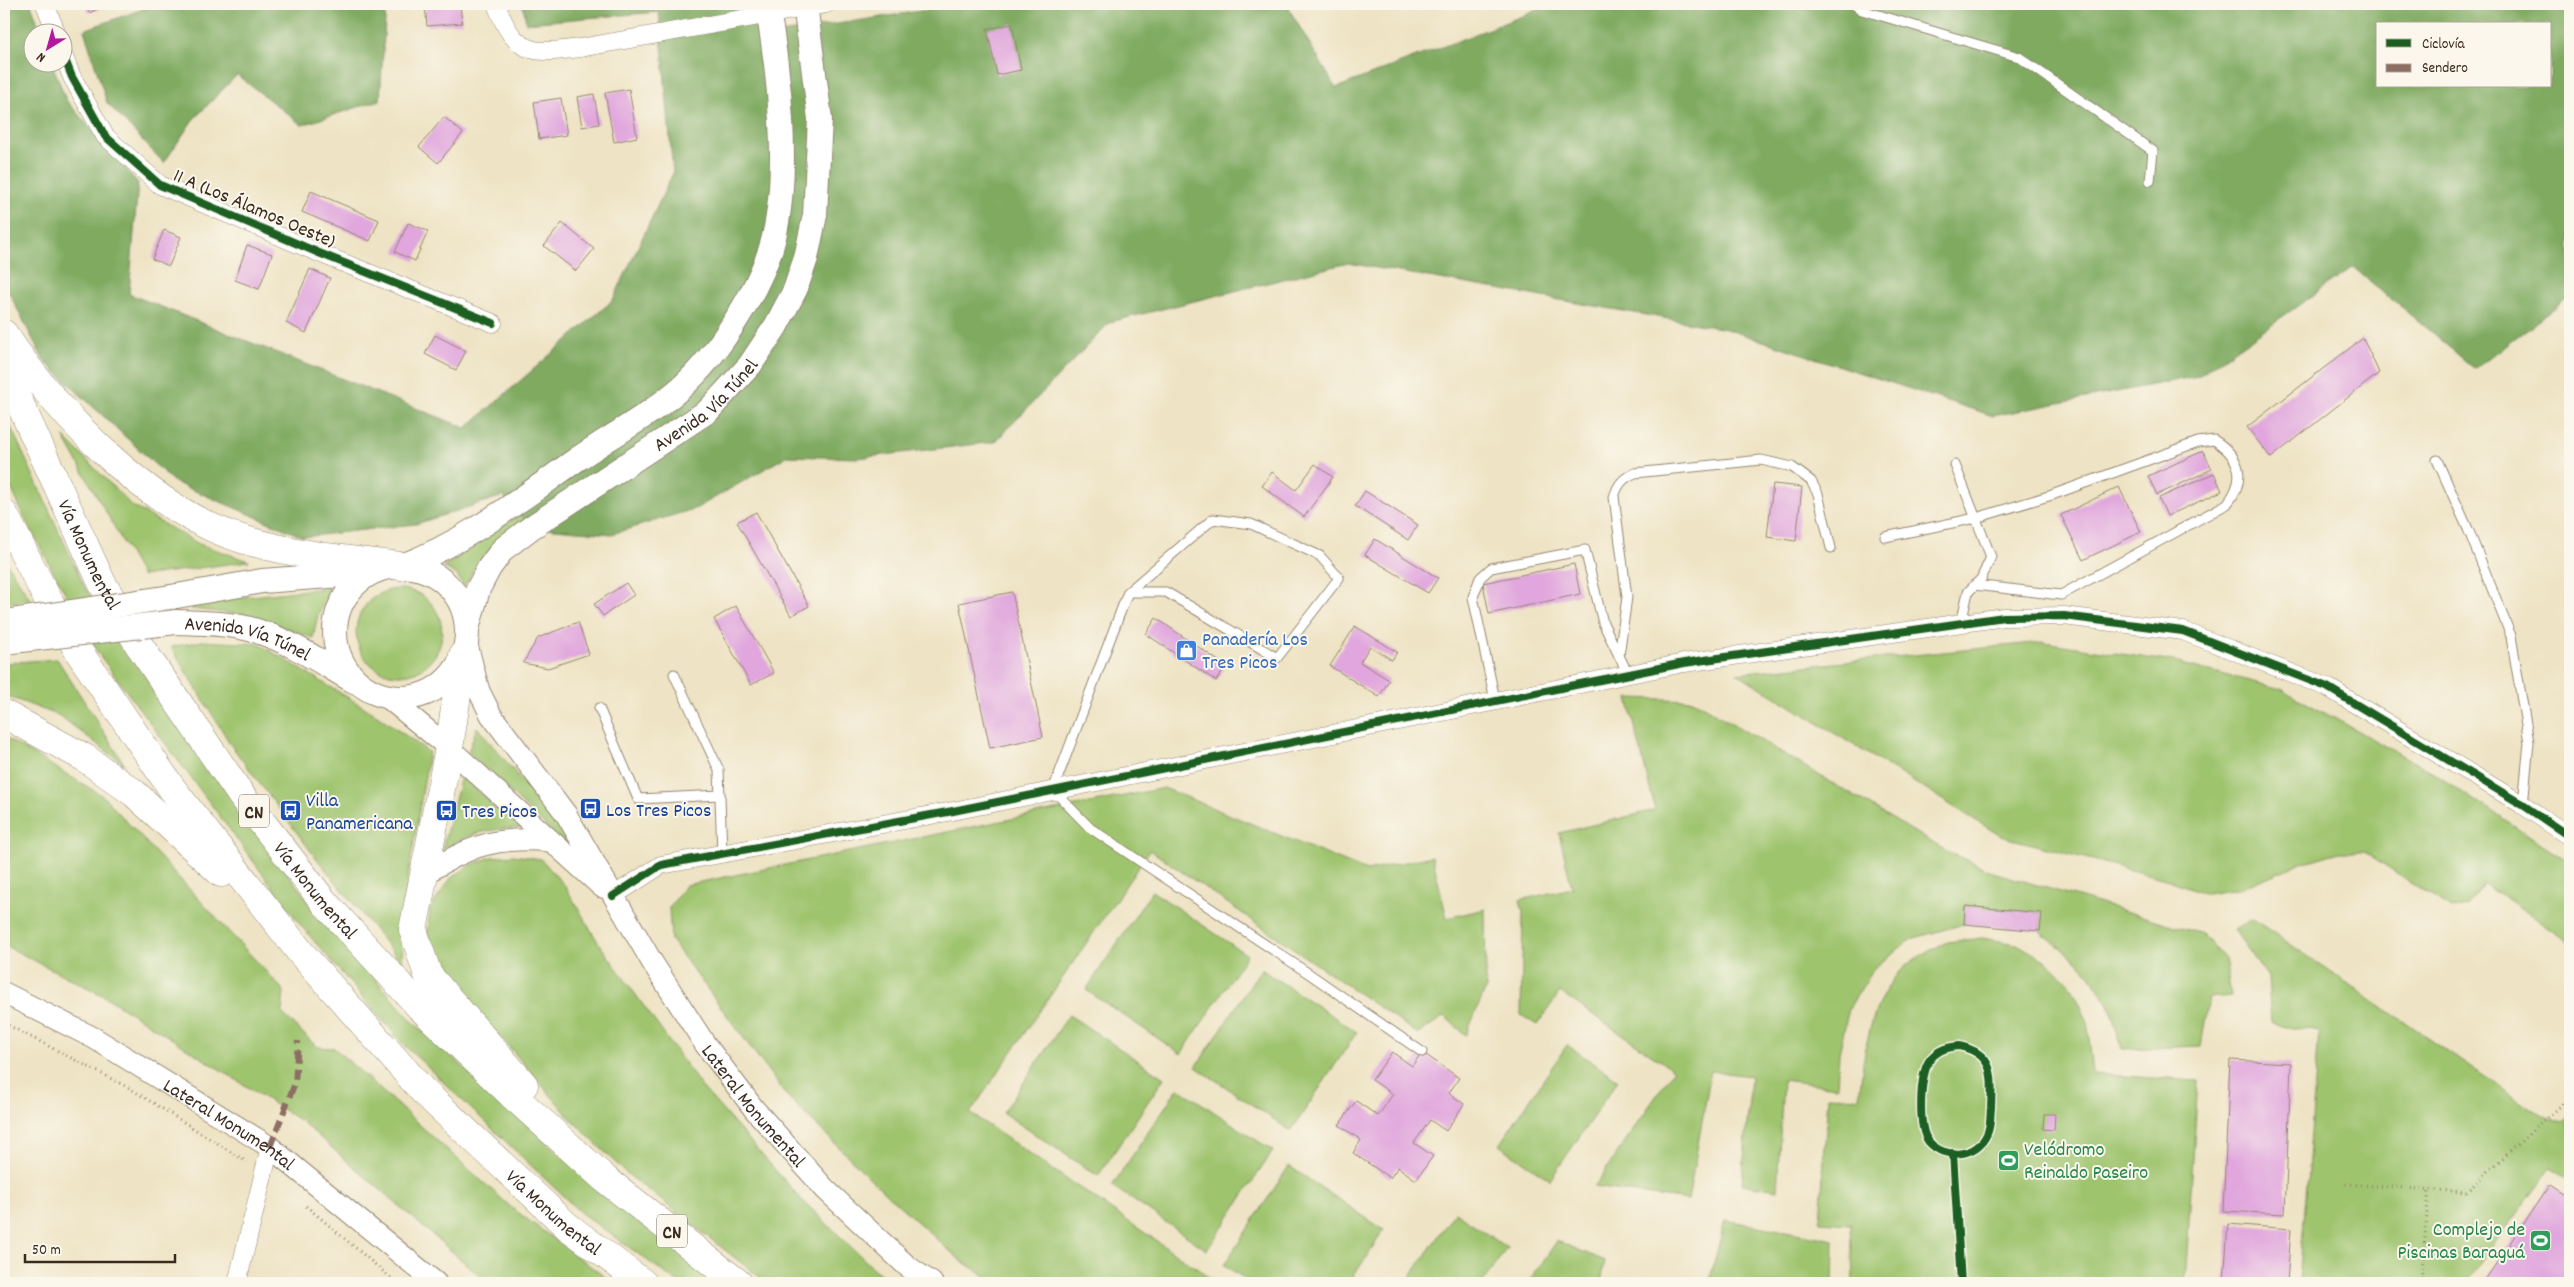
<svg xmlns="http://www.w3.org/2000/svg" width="2574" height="1287" viewBox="0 0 2574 1287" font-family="Dekko,sans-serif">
<rect width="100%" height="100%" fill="#fbf7ec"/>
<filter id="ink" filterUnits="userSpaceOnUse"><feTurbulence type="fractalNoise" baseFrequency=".02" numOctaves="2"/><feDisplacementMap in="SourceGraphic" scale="10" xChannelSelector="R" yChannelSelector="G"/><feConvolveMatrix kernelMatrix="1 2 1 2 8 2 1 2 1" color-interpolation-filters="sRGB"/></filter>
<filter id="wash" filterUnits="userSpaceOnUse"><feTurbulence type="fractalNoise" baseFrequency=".0096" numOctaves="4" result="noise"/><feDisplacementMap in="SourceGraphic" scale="20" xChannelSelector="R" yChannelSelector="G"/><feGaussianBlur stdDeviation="1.12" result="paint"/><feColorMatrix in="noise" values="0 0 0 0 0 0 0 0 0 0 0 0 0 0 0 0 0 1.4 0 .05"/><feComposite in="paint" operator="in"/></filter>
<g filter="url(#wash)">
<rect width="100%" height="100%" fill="#eee3c4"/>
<!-- green -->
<g fill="#9fc46e" stroke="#6d7746">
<polygon points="772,311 500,541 474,568 464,587 457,575 444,567 527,509"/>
<polygon points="4,412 84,586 125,647 313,908 412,1021 598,1188 719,1283 679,1283 581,1213 402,1043 303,928 98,653 27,523 4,472"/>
<polygon points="63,436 132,506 199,544 249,561 142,576"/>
<polygon points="4,559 31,600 4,603"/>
<polygon points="332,587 318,615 313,638 254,616 191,609 191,603"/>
<circle cx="399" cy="632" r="43"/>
<polygon points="202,641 259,644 377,715 429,752 404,901 402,963 313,854 231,745 171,647"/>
<polygon points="2043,642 2174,662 2281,689 2427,769 2570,862 2570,942 2484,883 2466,906 2451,909 2365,852 2339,852 2298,864 2242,888 2207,894 2169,880 2001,836 1737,673"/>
<polygon points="57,659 125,765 60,716 4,695 4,663"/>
<polygon points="1628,698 1693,700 1941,848 1993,872 2202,934 2225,959 2231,996 2209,998 2201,1046 2122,1049 2109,1004 2083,966 2040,931 2041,913 1965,906 1964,924 1911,939 1874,968 1849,1008 1839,1053 1837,1087 1783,1080 1777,1190 1742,1184 1751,1076 1711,1071 1688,1200 1594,1187 1674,1070 1560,992 1537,1025 1521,1015 1523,911 1520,900 1572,888 1559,833 1655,810"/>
<polygon points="477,727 576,845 577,856 468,752"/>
<polygon points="4,737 103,796 284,991 282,1013 317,1047 334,1048 512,1208 613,1283 488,1283 301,1121 106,997 4,945"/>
<path d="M461,777L522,828C487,829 473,832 442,850Z"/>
<polygon points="1164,788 1367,871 1432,856 1447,918 1485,909 1486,988 1466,1035 1444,1016 1418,1034 1150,850 970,1113 1218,1283 996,1283 960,1260 882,1190 786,1095 671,940 669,908 686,885"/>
<polygon points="514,855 541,859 565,886 598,942 701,1086 800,1198 875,1270 893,1283 767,1283 625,1172 571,1119 481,1014 438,969 427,940 430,909 451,878 471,865 491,857"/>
<polygon points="1152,891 1247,955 1181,1054 1086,990"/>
<polygon points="2253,919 2541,1115 2564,1122 2570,1118 2570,1181 2551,1167 2465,1283 2299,1283 2319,1032 2271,1023 2268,977 2234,930"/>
<path d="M1982,938L2017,944L2048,962L2072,987L2087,1020L2093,1074L2198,1081L2185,1283H1853L1851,1224L1820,1222L1828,1096L1859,1098C1865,1043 1872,979 1927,952C1934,949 1941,944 1948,942C1959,940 1971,940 1982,938Z"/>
<polygon points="1261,969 1357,1032 1291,1131 1196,1067"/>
<polygon points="1069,1015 1164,1078 1098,1176 1003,1113"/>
<polygon points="1567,1045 1618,1080 1550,1180 1499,1145"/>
<polygon points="1178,1088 1273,1151 1207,1250 1112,1186"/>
<polygon points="1289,1166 1384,1230 1349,1283 1251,1283 1224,1265"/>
<polygon points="1455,1212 1507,1248 1482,1283 1406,1283"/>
<polygon points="1725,1220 1834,1240 1833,1283 1709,1283"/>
<polygon points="1557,1241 1605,1261 1601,1283 1528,1283"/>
</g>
<!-- forest -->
<g fill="#7faa61" stroke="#5d6a40" fill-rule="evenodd">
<path d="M4,4H31L41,32H32V62L52,63L66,100L138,183L129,294L466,428L613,300L673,173L659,12L526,23L523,4H761L767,35L965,4H1286L1336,88L1553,4H2570V296L2475,369L2353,267L2198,376L1993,416L1726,329L1348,263L1110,322L995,442L858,458L787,456L697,508L612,534L532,527L503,496L416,524L303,537L174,482L44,361L4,283ZM2378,24H2550V86H2378Z"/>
<polygon points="157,4 386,4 380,100 302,125 237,75 192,121 164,163 107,103 84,30"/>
</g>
<g id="blocks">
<!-- building -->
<g fill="#e0a6dd">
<polygon points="85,4 109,4 89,13"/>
<polygon points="425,4 460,4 462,23 427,26"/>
<polygon points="1012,24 1021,70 997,75 987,29"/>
<polygon points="629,89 637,137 614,142 605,93"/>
<polygon points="594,94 599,124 582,127 577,97"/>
<polygon points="561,98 567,135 539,139 534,102"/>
<polygon points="444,117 463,133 438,163 419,147"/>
<polygon points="311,191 379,220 370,241 302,212"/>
<polygon points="408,223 428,231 415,261 395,252"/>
<polygon points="562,223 594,249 576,271 544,246"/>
<polygon points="164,230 181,237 169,266 152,259"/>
<polygon points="247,245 272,254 259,289 235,280"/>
<polygon points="310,269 330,278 306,333 286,323"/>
<polygon points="435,335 466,351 456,370 425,354"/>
<polygon points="2363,338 2379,373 2271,458 2247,427"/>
<polygon points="2203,451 2212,469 2157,495 2148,476"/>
<polygon points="1315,464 1333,477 1304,517 1262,486 1272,472 1296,490"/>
<polygon points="2214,473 2222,491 2167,516 2159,498"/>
<polygon points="1773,484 1802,487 1796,541 1767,537"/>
<polygon points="2119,487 2141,532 2083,560 2061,515"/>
<polygon points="1365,491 1418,525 1408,540 1355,506"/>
<polygon points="756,512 809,606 791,616 737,522"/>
<polygon points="1375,539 1438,578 1428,593 1365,555"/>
<polygon points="1574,564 1580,594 1489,614 1483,583"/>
<polygon points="626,583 634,595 603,616 594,604"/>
<polygon points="1012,592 1043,737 990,748 959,603"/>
<polygon points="736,606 774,673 751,685 714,619"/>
<polygon points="1156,618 1226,666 1216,681 1146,634"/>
<polygon points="578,622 589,654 548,668 523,663 538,638"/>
<polygon points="1355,626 1397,652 1392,660 1370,646 1360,662 1389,680 1379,697 1330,666"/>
<polygon points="1965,906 2042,913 2040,931 1964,924"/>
<polygon points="1392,1052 1412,1066 1422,1052 1459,1078 1449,1093 1464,1104 1446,1131 1430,1120 1414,1143 1433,1156 1416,1180 1398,1167 1390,1178 1353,1153 1361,1140 1339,1125 1356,1101 1378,1116 1393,1094 1372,1080"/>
<polygon points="2230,1060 2291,1063 2285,1214 2223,1211"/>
<polygon points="2044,1114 2055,1114 2054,1130 2043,1129"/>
<polygon points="2550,1184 2570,1197 2570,1283 2483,1283"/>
<polygon points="2228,1224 2291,1229 2287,1283 2224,1283"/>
</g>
</g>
</g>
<g filter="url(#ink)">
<use href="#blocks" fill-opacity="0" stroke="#948671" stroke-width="1"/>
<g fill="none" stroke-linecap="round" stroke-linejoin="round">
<defs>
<g id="service">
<polyline points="1853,4 1862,10 2019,57 2153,151 2150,181"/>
<polyline points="2437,460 2468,529 2511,636 2529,742 2523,805"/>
<polyline points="1955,465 1991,557 1981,579 1968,592 1961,623"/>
<path d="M1885,537L1976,518L2052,495L2198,442L2214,440C2241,457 2247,479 2227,504L2061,595L1974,585"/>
<polyline points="1128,592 1213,519 1251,524 1320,556 1339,578 1277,658 1166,592 1128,592 1053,790 1090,828 1311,975 1422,1052"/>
<path d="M1619,656L1627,597L1614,497C1618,484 1623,478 1635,473L1761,460L1792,467L1811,481L1818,494L1831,548"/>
<polyline points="674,674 719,770 722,853"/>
<polyline points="1495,700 1473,597 1480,578 1491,568 1585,550 1603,623 1628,674"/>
<polyline points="599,708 638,799 720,795"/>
</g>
<g id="minor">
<polyline points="45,4 56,32"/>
<path d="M496,4C515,54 530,55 580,48L826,4"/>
<polyline points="62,52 72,77 105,136 160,185 319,253 493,323"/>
<polyline points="613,896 661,865 953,811 1684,663 2004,617 2064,616 2183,631 2327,687 2523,805 2570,837"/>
<polyline points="237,1283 270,1147"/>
</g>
<g id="tertiary">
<path id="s1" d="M466,641L479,691L491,715L566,814L652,962L705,1044L754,1109L825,1189L907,1266L932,1283"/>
<polyline points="387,697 449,748 602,887"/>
<path d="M423,875C469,846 495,836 550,841"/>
<path id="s2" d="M4,993L94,1038L270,1147L436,1283"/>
</g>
<g id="secondary">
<path d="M402,566C465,543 522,498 576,460C611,436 650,415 682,387C718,355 763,284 774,237C790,169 779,72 767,4"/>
<circle cx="401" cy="632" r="66"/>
<polyline points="171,597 262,581 370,573"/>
<path id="s3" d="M176,622C203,623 231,623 257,631C292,642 322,663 354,681"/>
<path id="s4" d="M467,629L478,589L489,568L503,549L532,527L708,411L750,365L776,326L795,290L806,258L815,215L820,119L805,4"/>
</g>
<g id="motorway">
<path d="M4,334C58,414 150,512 245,540C296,555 349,560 402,566"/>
<path id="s5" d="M4,369L102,583L139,645L243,798L324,902L420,1007L511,1094L605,1179L738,1283"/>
<path id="s6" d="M4,514L46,596L79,652L173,790L301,953L423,1091L567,1226L643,1283"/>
<polyline points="463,655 449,748 413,930 428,975 524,1085"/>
<polyline points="4,714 85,758 134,793 221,873"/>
</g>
</defs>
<!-- service casing -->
<use href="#service" stroke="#948671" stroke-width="11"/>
<!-- minor casing -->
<use href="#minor" stroke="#948671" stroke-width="19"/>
<!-- tertiary casing -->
<use href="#tertiary" stroke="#948671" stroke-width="23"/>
<!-- secondary casing -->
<use href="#secondary" stroke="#948671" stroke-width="26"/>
<!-- motorway casing -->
<use href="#motorway" stroke="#948671" stroke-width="29"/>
<!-- path -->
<g stroke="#948671" stroke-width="3" stroke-dasharray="1 4" stroke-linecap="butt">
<polyline points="4,1023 131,1089 247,1162"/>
<polyline points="2346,1184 2466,1192 2566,1100"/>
<polyline points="306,1206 397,1283"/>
<polyline points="2421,1283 2429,1189"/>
</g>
<!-- service -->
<use href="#service" stroke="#fff" stroke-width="9"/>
<!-- minor -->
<use href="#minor" stroke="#fff" stroke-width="18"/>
<!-- tertiary -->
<use href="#tertiary" stroke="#fff" stroke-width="21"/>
<!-- secondary -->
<use href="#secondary" stroke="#fff" stroke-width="24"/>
<!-- motorway -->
<use href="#motorway" stroke="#fff" stroke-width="28"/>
<defs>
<g id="secondary-bridge">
<polyline points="4,622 171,597"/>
<polyline points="4,642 176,622"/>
</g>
</defs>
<!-- secondary-bridge casing -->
<use href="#secondary-bridge" stroke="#948671" stroke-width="26" stroke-linecap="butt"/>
<!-- secondary-bridge -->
<use href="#secondary-bridge" stroke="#fff" stroke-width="24"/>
<!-- quiet -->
<polyline stroke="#8d6e63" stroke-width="6" stroke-dasharray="12 6" stroke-linecap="butt" points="270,1147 295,1083 298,1041"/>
<defs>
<g id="cycleway">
<polyline points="62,52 72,77 105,136 160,185 319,253 493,323"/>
<polyline points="613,896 661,865 953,811 1684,663 2004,617 2064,616 2183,631 2327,687 2523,805 2570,837"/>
<path d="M1959,1046C1996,1054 1992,1077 1991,1108C1990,1117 1991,1126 1987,1134C1977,1157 1945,1160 1929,1142C1917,1128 1920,1075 1929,1061C1936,1050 1947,1047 1959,1046Z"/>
<polyline points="1953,1153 1961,1283"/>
</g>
</defs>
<!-- cycleway casing -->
<use href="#cycleway" stroke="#fbf7ec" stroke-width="11"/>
<!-- cycleway -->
<use href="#cycleway" stroke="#1b5e20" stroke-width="8"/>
</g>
</g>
<!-- icons -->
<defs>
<symbol id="shop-square" viewBox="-11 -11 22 22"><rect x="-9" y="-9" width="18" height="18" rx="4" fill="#3f7fe0" stroke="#fbf7ec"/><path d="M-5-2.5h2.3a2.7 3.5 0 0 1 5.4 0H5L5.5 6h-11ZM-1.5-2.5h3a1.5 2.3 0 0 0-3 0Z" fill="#fff"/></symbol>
<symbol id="bus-square" viewBox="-11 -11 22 22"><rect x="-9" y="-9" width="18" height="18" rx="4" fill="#1a4fb4" stroke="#fbf7ec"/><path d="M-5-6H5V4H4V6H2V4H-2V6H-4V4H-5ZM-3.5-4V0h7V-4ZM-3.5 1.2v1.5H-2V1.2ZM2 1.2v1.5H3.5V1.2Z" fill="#fff"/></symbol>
<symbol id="stadium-square" viewBox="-11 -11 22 22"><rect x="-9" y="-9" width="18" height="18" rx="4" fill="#2e9e5b" stroke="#fbf7ec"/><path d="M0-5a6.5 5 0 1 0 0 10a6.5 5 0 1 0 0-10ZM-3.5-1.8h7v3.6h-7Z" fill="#fff"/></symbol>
</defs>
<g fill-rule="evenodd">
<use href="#shop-square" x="1174" y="638" width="25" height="25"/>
<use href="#bus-square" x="578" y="796" width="25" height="25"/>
<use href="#bus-square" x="434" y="798" width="25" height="25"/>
<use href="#bus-square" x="278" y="798" width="25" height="25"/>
<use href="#stadium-square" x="1996" y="1148" width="25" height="25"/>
<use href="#stadium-square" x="2528" y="1228" width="25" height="25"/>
</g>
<g text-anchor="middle" stroke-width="4" stroke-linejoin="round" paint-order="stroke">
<!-- shield labels -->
<g fill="#fbf7ec" stroke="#75685c" stroke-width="1">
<rect x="239" y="794.5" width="30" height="33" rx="4"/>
<rect x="657" y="1214.5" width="30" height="33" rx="4"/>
</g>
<g font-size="19" font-weight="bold" fill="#3b2a1e">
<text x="254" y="818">CN</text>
<text x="672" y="1238">CN</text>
</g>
<!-- street labels -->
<g font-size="20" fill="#3b2a1e" stroke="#fbf7ec">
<text transform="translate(255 207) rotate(23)" y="7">11 A (Los Álamos Oeste)</text>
<text dy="7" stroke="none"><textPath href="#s4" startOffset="338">Avenida Vía Túnel</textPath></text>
<text dy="7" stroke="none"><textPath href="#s5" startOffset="204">Vía Monumental</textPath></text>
<text dy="7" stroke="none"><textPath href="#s3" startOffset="74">Avenida Vía Túnel</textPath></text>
<text dy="7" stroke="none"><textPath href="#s5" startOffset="610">Vía Monumental</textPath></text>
<text dy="7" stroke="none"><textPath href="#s1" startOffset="550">Lateral Monumental</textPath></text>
<text dy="7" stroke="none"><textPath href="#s2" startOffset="261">Lateral Monumental</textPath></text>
<text dy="7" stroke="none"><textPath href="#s6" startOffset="894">Vía Monumental</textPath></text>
</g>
<!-- shop labels -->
<g font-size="20" fill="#366cbe" stroke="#fbf7ec" text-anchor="start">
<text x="1202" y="645">Panadería Los<tspan x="1202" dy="23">Tres Picos</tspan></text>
</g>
<!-- transit labels -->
<g font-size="20" fill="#164399" stroke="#fbf7ec" text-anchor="start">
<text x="306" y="806">Villa<tspan x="306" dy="23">Panamericana</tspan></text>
<text x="606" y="816">Los Tres Picos</text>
<text x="462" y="817">Tres Picos</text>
</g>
<!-- leisure labels -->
<g font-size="20" fill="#27864d" stroke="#fbf7ec" text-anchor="start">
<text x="2024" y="1155">Velódromo<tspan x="2024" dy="23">Reinaldo Paseiro</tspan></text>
<text x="2525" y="1235" text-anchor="end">Complejo de<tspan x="2525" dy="23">Piscinas Baraguá</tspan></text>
</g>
</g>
<!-- margin -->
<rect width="2574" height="1287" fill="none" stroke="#fbf7ec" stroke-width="20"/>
<!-- legend -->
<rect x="2376" y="22" width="175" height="65" fill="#fbf7ec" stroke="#aea59a"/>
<rect x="2386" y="39" width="25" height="8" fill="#1b5e20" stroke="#aea59a"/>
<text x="2422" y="48" font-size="15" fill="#3b2a1e">Ciclovía</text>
<rect x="2386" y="64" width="25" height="8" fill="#8d6e63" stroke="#aea59a"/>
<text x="2422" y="72" font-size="15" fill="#3b2a1e">Sendero</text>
<!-- north arrow -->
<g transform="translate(48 48) rotate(217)"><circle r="24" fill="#fbf7ec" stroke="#aea59a"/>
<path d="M0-4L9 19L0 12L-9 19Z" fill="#b5179e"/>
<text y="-8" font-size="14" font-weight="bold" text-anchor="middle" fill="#3b2a1e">N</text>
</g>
<!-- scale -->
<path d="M25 1254v8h150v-8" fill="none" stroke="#3b2a1e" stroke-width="2.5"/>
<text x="32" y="1254" font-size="15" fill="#3b2a1e" stroke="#fbf7ec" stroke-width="4" paint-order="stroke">50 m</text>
</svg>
